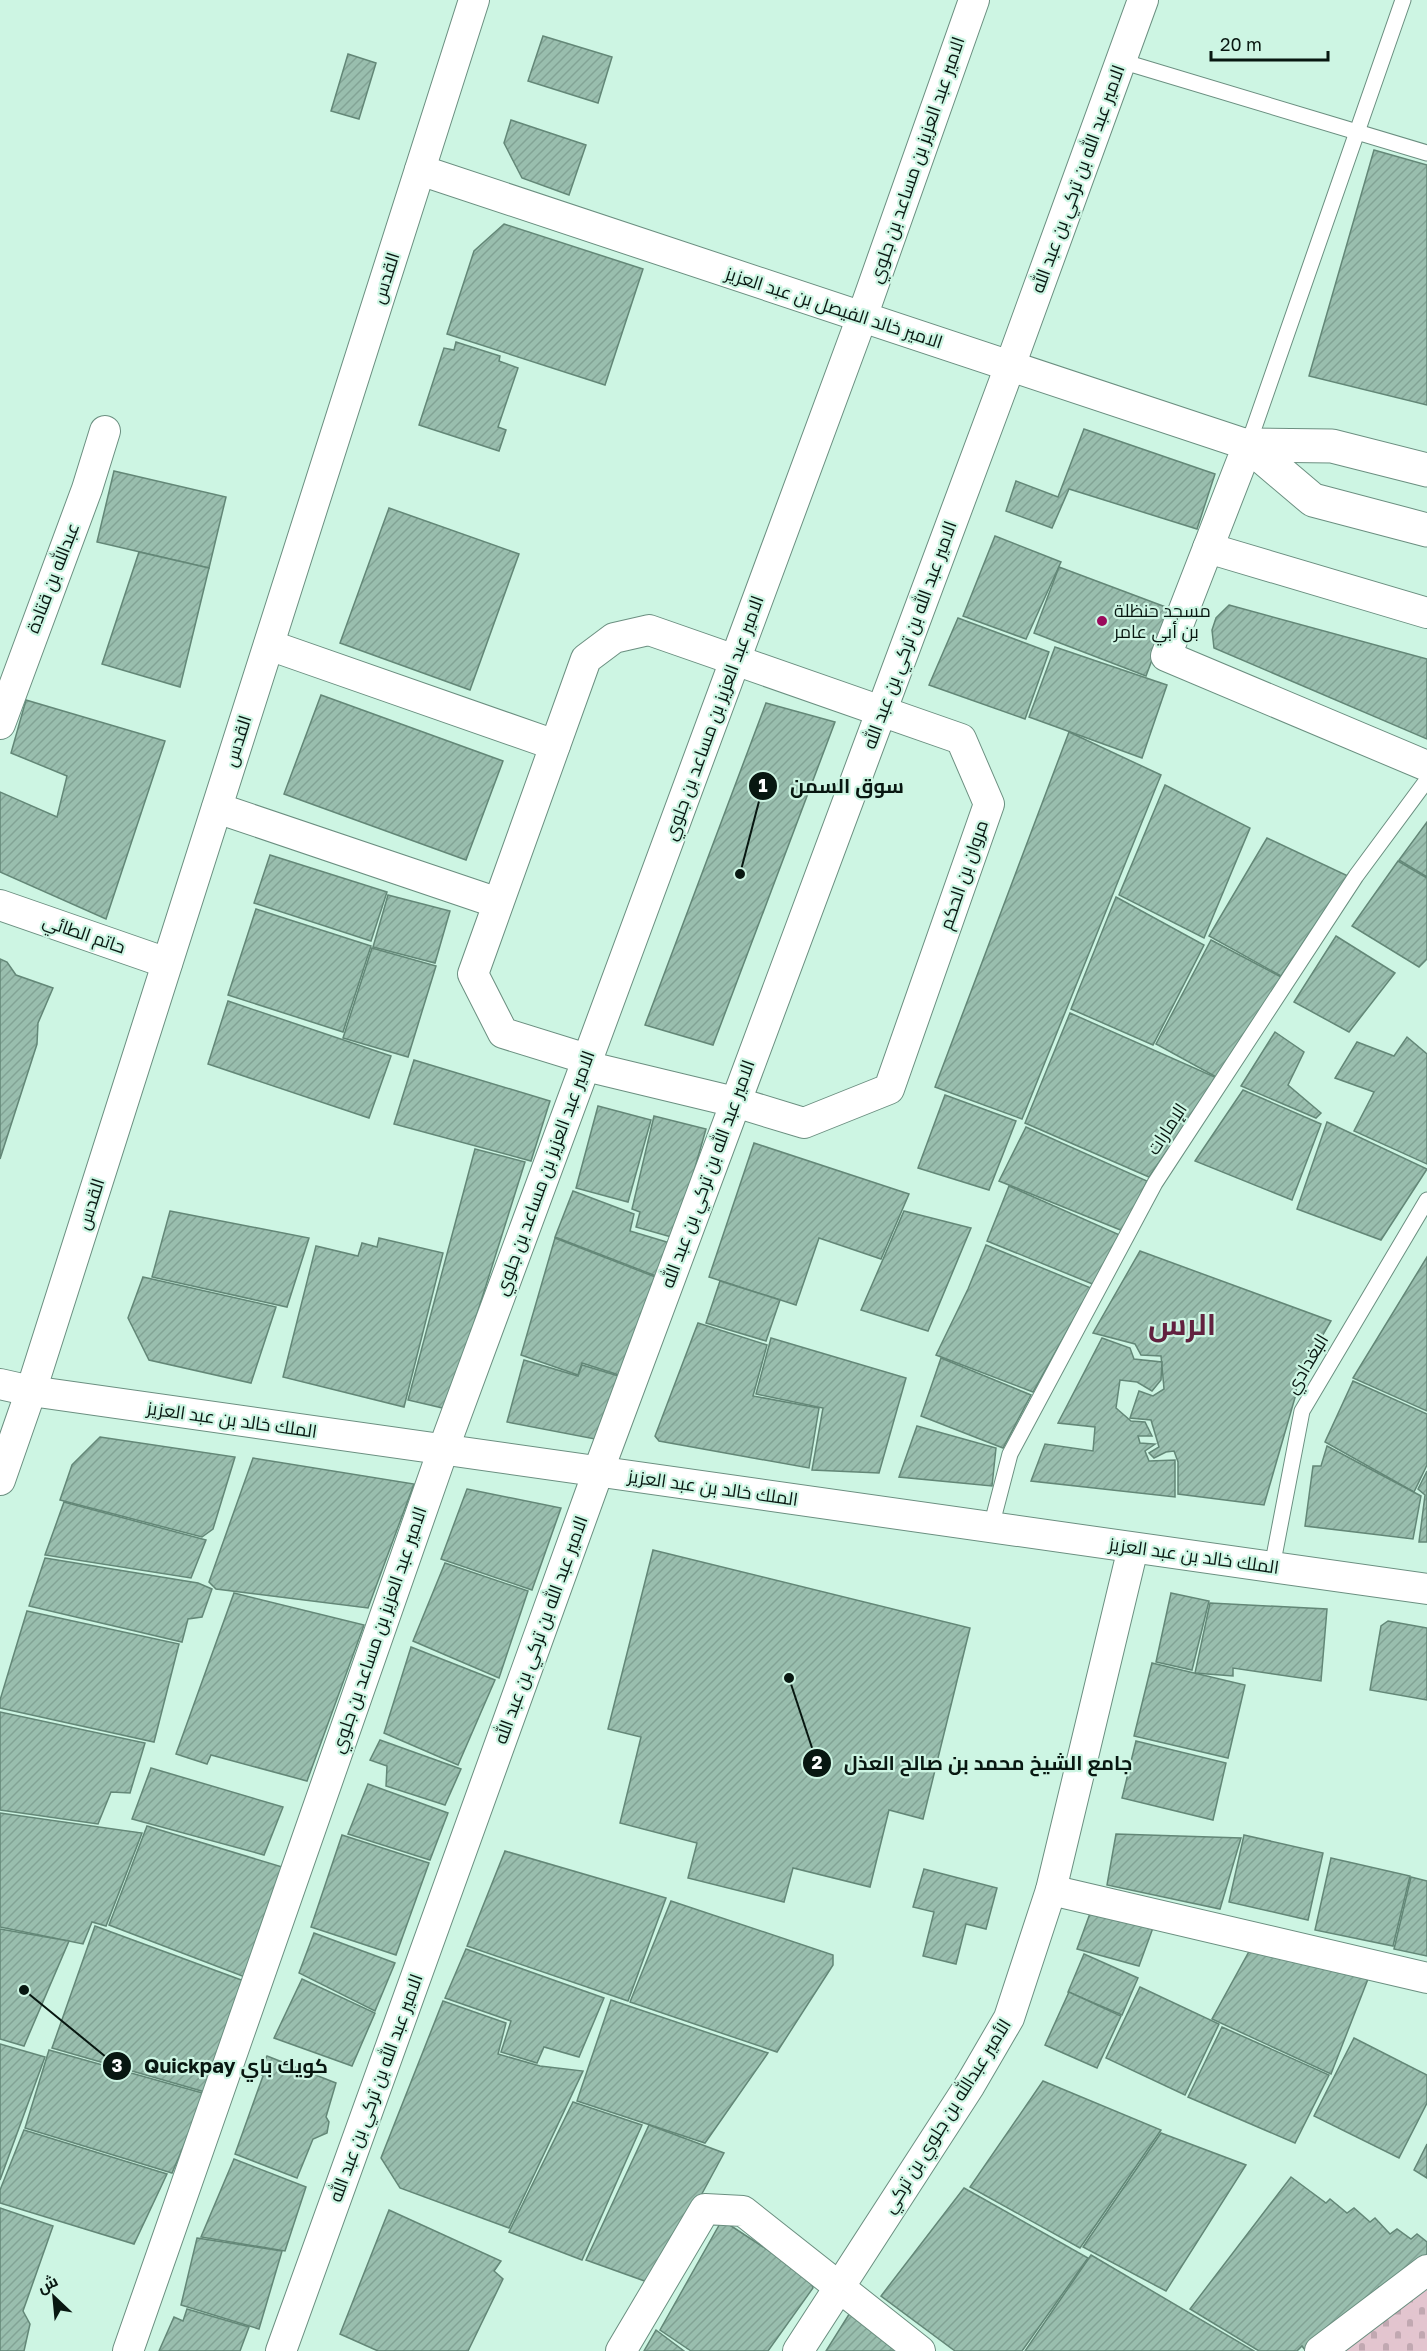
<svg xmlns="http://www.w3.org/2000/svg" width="1427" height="2351" viewBox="0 0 1427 2351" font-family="'Golos Text',Cairo,sans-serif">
<defs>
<pattern id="cemetery-stones" width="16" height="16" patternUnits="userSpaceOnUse" patternTransform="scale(1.5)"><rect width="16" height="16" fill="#e3c5cf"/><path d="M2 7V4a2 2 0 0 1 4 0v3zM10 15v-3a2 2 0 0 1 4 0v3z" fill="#c1a8b1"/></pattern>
<pattern id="building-hatch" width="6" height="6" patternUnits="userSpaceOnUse" patternTransform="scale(1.5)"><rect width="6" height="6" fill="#99beae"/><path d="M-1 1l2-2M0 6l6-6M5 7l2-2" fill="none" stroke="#82a395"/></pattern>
</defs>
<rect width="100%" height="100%" fill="#cdf5e3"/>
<!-- cemetery -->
<polygon fill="url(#cemetery-stones)" points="1427,2287 1427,2351 1345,2351"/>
<!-- building -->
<g fill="url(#building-hatch)" stroke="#638777" stroke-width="1.5">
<polygon points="543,36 612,57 598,103 528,81"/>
<polygon points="348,54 376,63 359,119 331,111"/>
<polygon points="511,120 586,145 569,195 522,178 504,143"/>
<polygon points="1374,150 1427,165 1427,405 1309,376"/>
<polygon points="504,224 643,269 605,385 447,334 474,251"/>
<polygon points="456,342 500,356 499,361 518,368 498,427 506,430 499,451 419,425 444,348 454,350"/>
<polygon points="1084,429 1215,474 1197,529 1069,489 1052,528 1006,511 1016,481 1058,497"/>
<polygon points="114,471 226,497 209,568 97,542"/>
<polygon points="389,508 519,554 470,690 340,643"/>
<polygon points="995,536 1061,562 1026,639 963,616"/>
<polygon points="139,552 209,568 180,687 102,664"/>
<polygon points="1059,567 1171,609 1146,676 1034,633"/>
<polygon points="1229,605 1427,659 1427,739 1214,648 1212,630 1216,618"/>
<polygon points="958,618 1049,652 1025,719 929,685"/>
<polygon points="1055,647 1167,685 1142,758 1029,717"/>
<polygon points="321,695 503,761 466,860 284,794"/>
<polygon points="26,700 165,741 106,919 0,872 0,792 57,817 67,776 11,753"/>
<polygon points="766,703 835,722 713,1045 645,1025"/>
<polygon points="1069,732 1161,775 1022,1119 935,1087"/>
<polygon points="1165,785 1250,828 1204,938 1119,895"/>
<polygon points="1427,822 1427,877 1399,860"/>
<polygon points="1267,838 1348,876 1281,976 1209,936"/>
<polygon points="270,855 387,892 371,941 254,903"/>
<polygon points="1398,861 1427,878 1427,959 1419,967 1352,926"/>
<polygon points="388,895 450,911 435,963 373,947"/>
<polygon points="1116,897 1204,945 1153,1045 1071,1009"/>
<polygon points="256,909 371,946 343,1032 228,995"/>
<polygon points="1336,936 1395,973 1349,1032 1294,1002"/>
<polygon points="1211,940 1285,979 1218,1078 1156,1044"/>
<polygon points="372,948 436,966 408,1057 343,1038"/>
<polygon points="0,959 7,962 16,975 53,988 38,1023 37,1044 0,1159"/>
<polygon points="228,1001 391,1056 369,1118 208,1064"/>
<polygon points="1070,1013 1217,1078 1149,1177 1025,1123"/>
<polygon points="1275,1032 1304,1052 1288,1085 1321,1113 1316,1118 1241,1086"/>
<polygon points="1407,1037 1427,1054 1427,1164 1354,1131 1374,1092 1335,1078 1357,1042 1394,1056"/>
<polygon points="414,1060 550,1101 531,1161 394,1124"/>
<polygon points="1243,1090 1321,1124 1292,1200 1195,1161"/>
<polygon points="945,1095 1016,1121 989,1190 918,1168"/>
<polygon points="598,1106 651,1120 628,1202 576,1188"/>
<polygon points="654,1116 706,1129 675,1238 636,1227 640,1212 632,1209"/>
<polygon points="1327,1122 1427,1169 1381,1240 1297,1209"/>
<polygon points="1026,1127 1147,1181 1123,1231 999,1181"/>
<polygon points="754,1143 909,1194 881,1259 819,1238 796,1305 709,1277"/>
<polygon points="475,1149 525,1162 447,1409 408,1400"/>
<polygon points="1009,1186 1122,1236 1095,1285 987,1241"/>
<polygon points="573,1191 634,1214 630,1231 670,1243 656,1276 555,1237"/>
<polygon points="170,1211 309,1238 287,1307 152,1277"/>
<polygon points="904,1211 971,1228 928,1331 861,1310"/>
<polygon points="379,1238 443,1253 404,1407 283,1377 316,1246 358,1256 362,1243 377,1247"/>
<polygon points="555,1238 658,1278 622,1376 582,1363 578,1375 521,1355"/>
<polygon points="986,1245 1091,1288 1033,1392 936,1355 968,1289"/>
<polygon points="1140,1251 1331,1321 1297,1379 1296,1394 1264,1505 1178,1494 1178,1462 1174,1451 1166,1452 1154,1458 1149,1453 1159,1447 1151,1420 1130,1418 1139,1391 1153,1396 1164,1389 1161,1356 1141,1355 1135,1344 1093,1333"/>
<polygon points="1427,1257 1427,1411 1353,1378"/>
<polygon points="143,1277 276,1307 251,1383 149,1360 128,1318"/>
<polygon points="720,1281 780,1300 766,1341 706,1323"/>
<polygon points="698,1323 767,1345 753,1396 819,1408 809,1468 659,1441 655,1436"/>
<polygon points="771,1338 906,1378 879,1473 812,1470 823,1408 756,1394"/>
<polygon points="1102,1338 1130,1348 1134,1359 1162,1362 1161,1380 1152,1391 1137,1382 1120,1380 1116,1408 1131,1421 1145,1422 1152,1436 1138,1436 1140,1443 1155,1444 1145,1451 1149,1461 1175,1460 1175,1497 1031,1481 1045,1444 1093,1451 1095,1427 1058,1423"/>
<polygon points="941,1358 1031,1395 1003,1448 921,1416"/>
<polygon points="524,1360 578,1376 582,1365 622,1377 600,1440 507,1422"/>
<polygon points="1353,1381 1427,1414 1427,1465 1414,1492 1325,1442"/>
<polygon points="917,1426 996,1448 992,1486 899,1477"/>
<polygon points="100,1437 235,1457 213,1529 202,1537 60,1500 72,1465"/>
<polygon points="1327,1446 1421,1496 1413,1539 1305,1526 1313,1466 1321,1466"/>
<polygon points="253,1458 414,1484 368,1608 216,1589 209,1582"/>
<polygon points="1427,1471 1427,1542 1419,1542 1425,1495 1418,1489"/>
<polygon points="467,1489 561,1508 532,1590 441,1559"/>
<polygon points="64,1502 206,1540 191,1578 45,1555"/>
<polygon points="653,1550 970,1628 923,1819 889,1810 870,1887 793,1868 784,1902 688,1878 697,1843 620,1823 641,1737 608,1729"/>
<polygon points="45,1558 198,1583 212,1589 202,1617 188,1619 182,1642 29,1606"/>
<polygon points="445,1563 528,1591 499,1678 413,1641"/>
<polygon points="234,1593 364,1625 307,1781 211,1755 207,1764 176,1754"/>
<polygon points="1171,1593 1209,1601 1192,1670 1156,1662"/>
<polygon points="1210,1603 1327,1609 1321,1681 1233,1668 1233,1676 1195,1673"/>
<polygon points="27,1611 179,1644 154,1742 0,1708 0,1700"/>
<polygon points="1388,1621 1427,1628 1427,1700 1370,1690 1381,1626"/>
<polygon points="411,1647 495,1680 458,1765 384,1733"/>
<polygon points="1152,1663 1245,1685 1228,1758 1134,1736"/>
<polygon points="0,1712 145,1743 130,1793 111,1792 98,1824 0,1810"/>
<polygon points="380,1740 461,1769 445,1805 386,1786 387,1766 370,1760"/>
<polygon points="1136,1741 1226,1763 1213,1820 1122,1798"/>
<polygon points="151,1768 283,1807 264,1855 132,1819"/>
<polygon points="368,1784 448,1813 430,1860 348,1834"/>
<polygon points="0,1813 142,1833 106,1926 92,1922 83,1944 0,1927"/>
<polygon points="147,1826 282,1867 245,1977 109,1925"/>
<polygon points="1116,1834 1241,1838 1220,1909 1107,1885"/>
<polygon points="342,1835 429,1863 396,1955 311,1927"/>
<polygon points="1244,1835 1323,1853 1308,1920 1229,1902"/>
<polygon points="505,1851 666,1898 628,2001 467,1946"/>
<polygon points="1331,1858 1410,1876 1393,1946 1315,1930"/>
<polygon points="924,1869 997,1888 986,1929 966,1924 956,1964 923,1956 934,1912 913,1907"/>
<polygon points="1411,1877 1427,1881 1427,1956 1394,1949"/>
<polygon points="671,1901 833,1955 833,1965 777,2052 630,2002"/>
<polygon points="1092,1908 1154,1925 1139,1966 1077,1949"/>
<polygon points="95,1926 244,1981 205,2092 52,2048"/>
<polygon points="0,1929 69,1941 24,2046 0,2039"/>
<polygon points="314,1933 395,1963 375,2011 299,1973"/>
<polygon points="1251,1948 1368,1979 1331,2074 1212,2019"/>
<polygon points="466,1949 604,1998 579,2057 544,2047 537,2063 501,2052 511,2021 445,1998"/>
<polygon points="1084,1954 1138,1978 1122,2015 1068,1992"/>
<polygon points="302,1979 375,2013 352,2066 274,2038"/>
<polygon points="1140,1987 1219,2024 1185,2095 1106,2058"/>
<polygon points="1069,1992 1121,2016 1097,2068 1045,2045"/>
<polygon points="611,2000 768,2053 705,2143 577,2101"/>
<polygon points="443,2001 506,2023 498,2054 540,2066 583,2071 509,2228 400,2188 381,2158"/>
<polygon points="1222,2027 1329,2075 1295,2143 1188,2097"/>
<polygon points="1354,2038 1427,2075 1427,2103 1399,2158 1314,2116"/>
<polygon points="0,2044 45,2057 0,2180"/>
<polygon points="49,2050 206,2094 172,2173 25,2128"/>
<polygon points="267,2056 336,2083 326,2117 329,2122 327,2133 313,2139 297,2178 235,2154 263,2076 259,2073"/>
<polygon points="1043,2081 1161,2130 1080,2248 970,2187"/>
<polygon points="573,2102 642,2125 582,2260 509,2232"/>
<polygon points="649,2125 724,2153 653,2284 586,2260"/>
<polygon points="24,2130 167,2174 134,2244 0,2203 0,2190"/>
<polygon points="1161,2133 1246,2165 1166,2291 1083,2247"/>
<polygon points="1427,2144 1427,2178 1414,2170"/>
<polygon points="234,2159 306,2187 285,2251 201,2237"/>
<polygon points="1291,2177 1326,2203 1330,2199 1347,2213 1354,2208 1370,2222 1375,2218 1390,2234 1397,2229 1411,2239 1417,2234 1427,2242 1427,2258 1385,2292 1379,2287 1347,2325 1321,2333 1305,2350 1302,2346 1297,2351 1259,2351 1190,2309"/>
<polygon points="964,2188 1088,2258 1022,2351 955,2351 881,2296"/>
<polygon points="0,2208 53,2226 23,2311 30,2324 24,2351 0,2351"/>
<polygon points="389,2210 501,2261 494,2271 503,2279 468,2351 378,2351 340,2334"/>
<polygon points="722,2220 809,2277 813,2288 768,2351 691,2351 660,2330"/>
<polygon points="197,2238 282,2251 259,2329 181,2305"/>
<polygon points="1091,2255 1254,2351 1025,2351"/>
<polygon points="853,2308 903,2351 826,2351"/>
<polygon points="187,2309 249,2327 240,2351 159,2351 174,2317 183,2321"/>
<polygon points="656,2330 684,2351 644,2351"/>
</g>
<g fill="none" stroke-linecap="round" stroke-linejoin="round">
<defs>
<g id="service">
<polyline points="1121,61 1427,153"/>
<polyline points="1248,445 1403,0"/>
<polyline points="991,1527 1010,1454 1155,1183 1356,876 1427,780"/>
<polyline points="1272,1567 1302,1411 1427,1200"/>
</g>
<g id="minor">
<polyline points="420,170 1248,445 1166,656 1427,766"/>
<polyline points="1208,548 1427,613"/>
<polygon points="649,630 961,739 989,804 889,1089 804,1123 735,1102 598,1069 587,1059 503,1033 473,974 586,659 614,638"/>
<polyline points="269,645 555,745"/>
<polyline points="0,724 87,489 105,431"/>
<polyline points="217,808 498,903"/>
<polyline points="0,905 167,963"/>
<polyline points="0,1384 31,1391 1427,1589"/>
<polyline points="0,1480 31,1391 474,0"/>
<polyline points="1051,1890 1427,1978"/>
<polyline points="128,2351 443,1450 862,317 974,0"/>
<polyline points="281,2351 598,1472 1010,366 1143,0"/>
<polyline points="621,2351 705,2209 743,2211 920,2351"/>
<polyline points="798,2351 970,2085 1009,2018 1051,1890 1133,1548"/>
<polyline points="1320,2351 1427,2270"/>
</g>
<g id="tertiary">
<polyline points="1248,445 1313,500 1427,530"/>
<polyline points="1248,445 1332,446 1427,470"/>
</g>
</defs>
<!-- service casing -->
<use href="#service" stroke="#6b8f80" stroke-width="17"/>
<!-- minor casing -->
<use href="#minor" stroke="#6b8f80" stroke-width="32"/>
<!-- tertiary casing -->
<use href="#tertiary" stroke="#6b8f80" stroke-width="35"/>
<!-- service -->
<use href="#service" stroke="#fff" stroke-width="15"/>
<!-- minor -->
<use href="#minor" stroke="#fff" stroke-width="30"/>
<!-- tertiary -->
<use href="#tertiary" stroke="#fff" stroke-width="33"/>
</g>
<!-- markers -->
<circle fill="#9a0b5c" stroke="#cdf5e3" stroke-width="2" cx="1102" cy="621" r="6"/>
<g text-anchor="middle" stroke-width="4.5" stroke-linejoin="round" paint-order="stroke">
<!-- street labels -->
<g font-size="18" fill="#081711" stroke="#cdf5e3">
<text transform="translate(917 160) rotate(-71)" y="6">الامير عبد العزيز بن مساعد بن جلوي</text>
<text transform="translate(1078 179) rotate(-70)" y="6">الامير عبد الله بن تركي بن عبد الله</text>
<text transform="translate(386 278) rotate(-72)" y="6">القدس</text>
<text transform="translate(834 308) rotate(18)" y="6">الامير خالد الفيصل بن عبد العزيز</text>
<text transform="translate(53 578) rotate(-69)" y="6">عبدالله بن قتادة</text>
<text transform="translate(910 635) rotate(-70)" y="6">الامير عبد الله بن تركي بن عبد الله</text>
<text transform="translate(714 718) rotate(-70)" y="6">الامير عبد العزيز بن مساعد بن جلوي</text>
<text transform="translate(238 741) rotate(-72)" y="6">القدس</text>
<text transform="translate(964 875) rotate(-71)" y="6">مروان بن الحكم</text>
<text transform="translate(84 934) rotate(19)" y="6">حاتم الطائي</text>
<text transform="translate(1167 1129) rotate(-57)" y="6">الإمارات</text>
<text transform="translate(545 1173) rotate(-70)" y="6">الامير عبد العزيز بن مساعد بن جلوي</text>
<text transform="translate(708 1174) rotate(-70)" y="6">الامير عبد الله بن تركي بن عبد الله</text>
<text transform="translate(91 1204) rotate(-72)" y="6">القدس</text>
<text transform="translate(1307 1364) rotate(-59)" y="6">البغدادي</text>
<text transform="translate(232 1420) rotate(8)" y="6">الملك خالد بن عبد العزيز</text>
<text transform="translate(713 1488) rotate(8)" y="6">الملك خالد بن عبد العزيز</text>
<text transform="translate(1194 1556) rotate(8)" y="6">الملك خالد بن عبد العزيز</text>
<text transform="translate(379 1630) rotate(-71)" y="6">الامير عبد العزيز بن مساعد بن جلوي</text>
<text transform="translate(541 1630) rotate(-70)" y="6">الامير عبد الله بن تركي بن عبد الله</text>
<text transform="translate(376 2088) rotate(-70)" y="6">الامير عبد الله بن تركي بن عبد الله</text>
<text transform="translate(947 2116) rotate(-58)" y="6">الأمير عبدالله بن جلوي بن تركي</text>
</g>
<!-- poi labels -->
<g font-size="18" fill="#081711" stroke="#cdf5e3" text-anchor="start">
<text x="1114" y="617">مسجد حنظلة<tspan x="1114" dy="21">بن أبي عامر</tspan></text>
</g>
<!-- town labels -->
<g font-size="30" font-weight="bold" fill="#62213f" stroke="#cdf5e3">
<text x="1182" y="1335">الرس</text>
</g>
</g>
<!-- callouts -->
<path fill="none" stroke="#081711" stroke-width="2" d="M740 874L763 786M789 1678L817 1763M24 1990L117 2066"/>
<g fill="#081711" stroke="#cdf5e3" stroke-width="2">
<circle cx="740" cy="874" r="6"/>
<circle cx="789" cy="1678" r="6"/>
<circle cx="24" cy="1990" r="6"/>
<circle cx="763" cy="786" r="15"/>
<circle cx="817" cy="1763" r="15"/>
<circle cx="117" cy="2066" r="15"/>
</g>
<g font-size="18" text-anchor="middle" font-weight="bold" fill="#fff">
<text x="763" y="792">1</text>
<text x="817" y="1769">2</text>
<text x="117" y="2072">3</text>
</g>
<g font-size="20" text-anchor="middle" font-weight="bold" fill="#081711" stroke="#cdf5e3" stroke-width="4.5" stroke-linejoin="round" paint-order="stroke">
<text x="847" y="793">سوق السمن</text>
<text x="988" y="1770">جامع الشيخ محمد بن صالح العذل</text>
<text x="236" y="2073">Quickpay كويك باي</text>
</g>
<!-- north arrow -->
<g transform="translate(54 2297) rotate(334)" stroke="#cdf5e3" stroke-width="4.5" paint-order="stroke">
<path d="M0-4.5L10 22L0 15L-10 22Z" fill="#081711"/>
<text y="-9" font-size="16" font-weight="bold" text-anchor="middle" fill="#081711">ش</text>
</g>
<!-- scale -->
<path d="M1211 51v9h117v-9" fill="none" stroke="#081711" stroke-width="3"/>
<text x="1220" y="51" font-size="18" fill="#081711" stroke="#cdf5e3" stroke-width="4.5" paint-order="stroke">20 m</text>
</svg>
